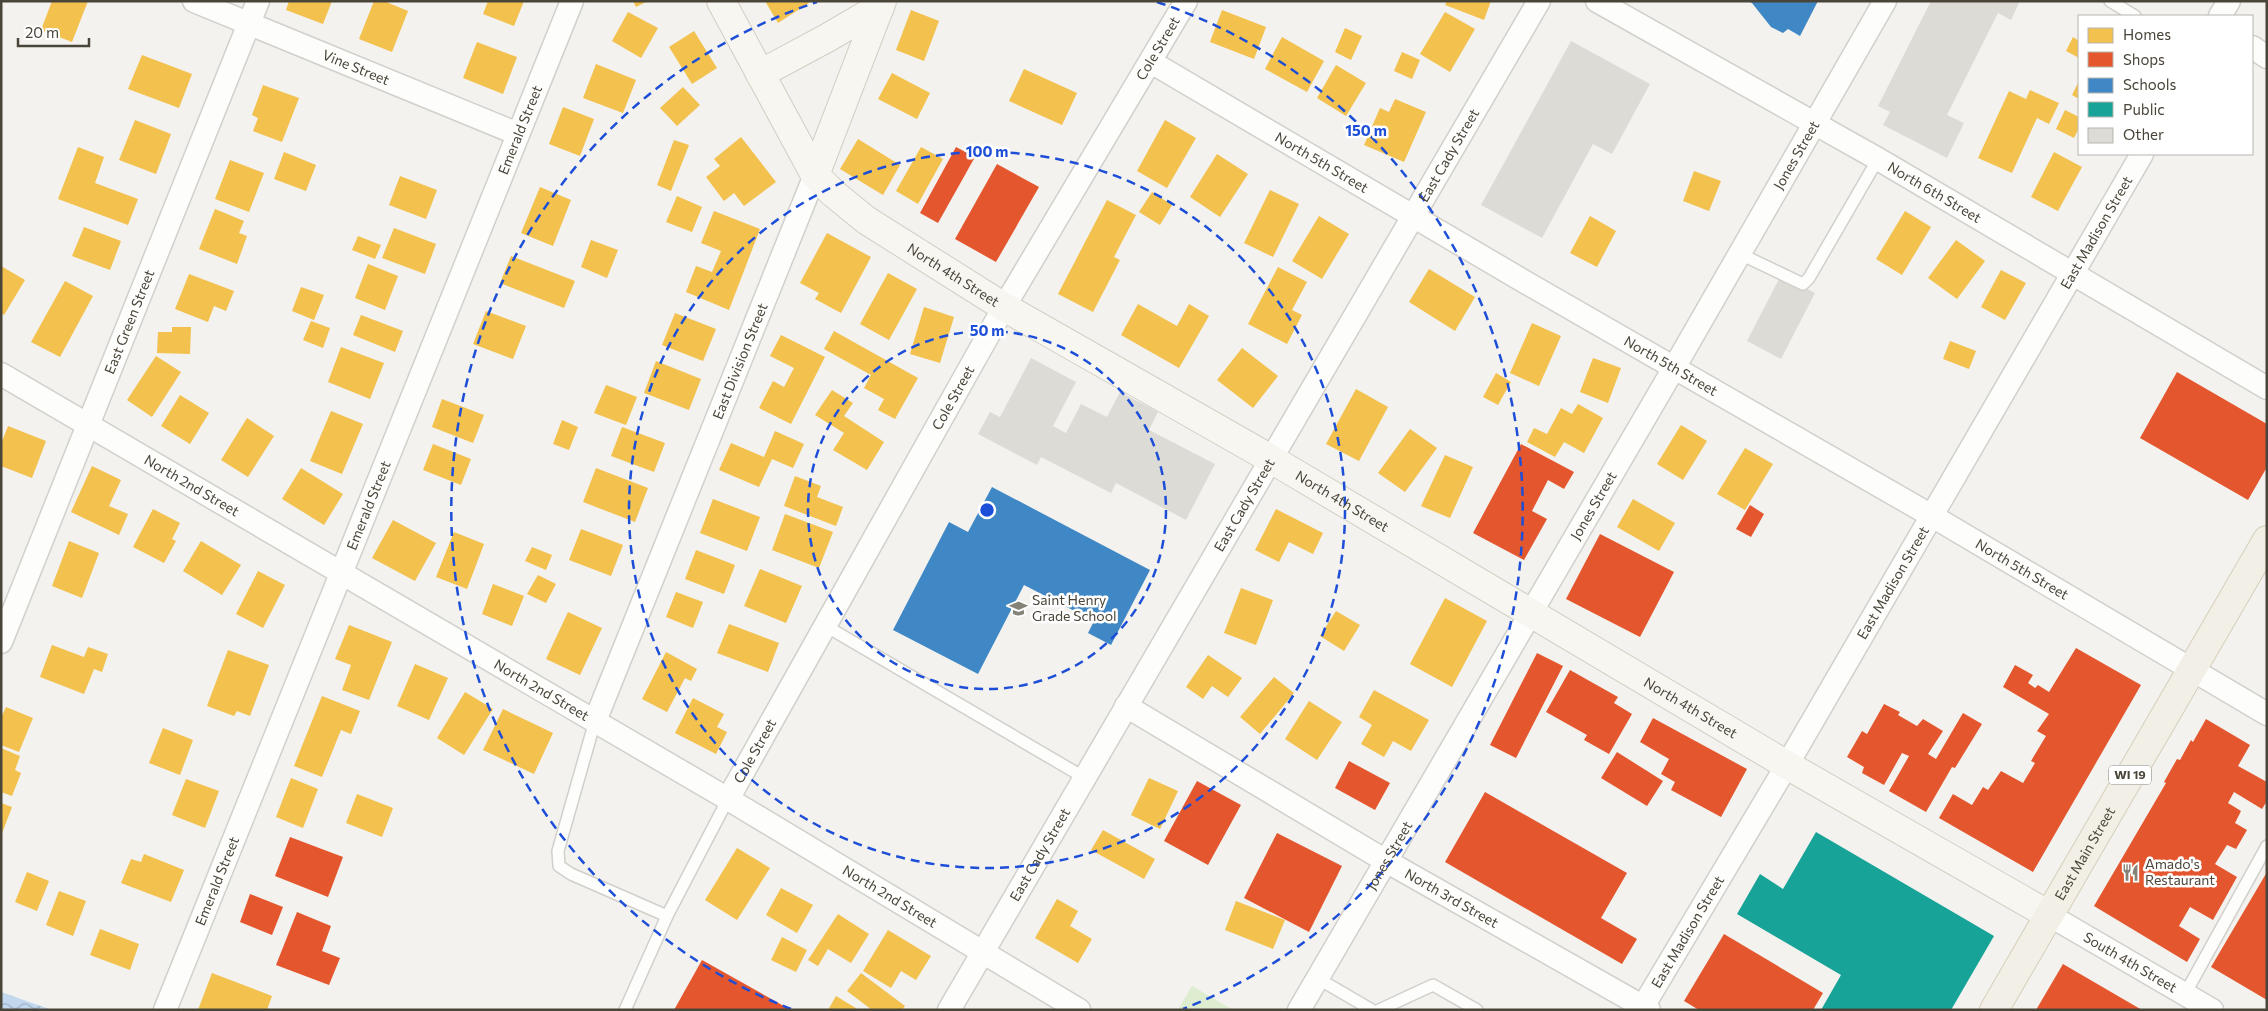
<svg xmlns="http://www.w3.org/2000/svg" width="2268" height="1011" viewBox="0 0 2268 1011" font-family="Commissioner,sans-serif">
<defs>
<pattern id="water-waves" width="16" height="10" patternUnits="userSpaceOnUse" patternTransform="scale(1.25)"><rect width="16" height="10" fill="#c1d8ef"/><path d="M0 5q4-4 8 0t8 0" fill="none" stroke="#9fb1c3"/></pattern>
</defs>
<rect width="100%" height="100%" fill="#f3f2ee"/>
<!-- green -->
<polygon fill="#deeccf" points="1192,986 1233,1010 1178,1010"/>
<!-- water -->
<polygon fill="url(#water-waves)" points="1,992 52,1010 1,1010"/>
<!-- homes -->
<g fill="#f2c14e">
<polygon points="52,1 88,1 72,42 41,30"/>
<polygon points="289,1 332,1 323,24 286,10"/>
<polygon points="374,1 384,1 408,11 392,52 359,39"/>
<polygon points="488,1 524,1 514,26 483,14"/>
<polygon points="633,1 648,1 636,7"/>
<polygon points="765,1 808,1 809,3 778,23"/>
<polygon points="1447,1 1491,1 1484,20 1445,5"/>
<polygon points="911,10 939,21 924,61 896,50"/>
<polygon points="1222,10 1266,27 1254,59 1210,42"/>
<polygon points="628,12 658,28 641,58 612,41"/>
<polygon points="1445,12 1475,29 1450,72 1420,54"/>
<polygon points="1345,28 1362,36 1351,60 1335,52"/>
<polygon points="694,31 717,68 692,84 669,47"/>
<polygon points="1282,37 1324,61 1307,92 1265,69"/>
<polygon points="2073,37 2079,41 2079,58 2066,51"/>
<polygon points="477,42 517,57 503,94 463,78"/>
<polygon points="1402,52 1420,60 1412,79 1394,71"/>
<polygon points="142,55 192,74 179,108 128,89"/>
<polygon points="596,64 636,80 623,113 583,98"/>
<polygon points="1336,65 1366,83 1346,116 1317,98"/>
<polygon points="1024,69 1077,93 1062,125 1009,101"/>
<polygon points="892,73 930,93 917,119 878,99"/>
<polygon points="2079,81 2079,99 2072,95"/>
<polygon points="263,85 299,98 282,142 253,131 258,118 252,115"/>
<polygon points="683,87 700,105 677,126 660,108"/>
<polygon points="2030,90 2059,103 2049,124 2037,118 2012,173 1978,158 2009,91 2026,99"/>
<polygon points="1395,99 1426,112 1404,162 1364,145 1380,108 1389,112"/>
<polygon points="563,107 594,119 580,156 549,144"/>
<polygon points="2065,110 2079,117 2079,128 2074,138 2056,129"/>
<polygon points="135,120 171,134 156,174 119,160"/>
<polygon points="1165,120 1196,138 1167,188 1137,171"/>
<polygon points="741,137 776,182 744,206 734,193 724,201 706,177 720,166 714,159"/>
<polygon points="858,139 900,165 883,195 840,169"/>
<polygon points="674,140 689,145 671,191 657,185"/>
<polygon points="78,147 104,157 95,183 138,199 128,225 58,199"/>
<polygon points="921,147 943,159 918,204 896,191"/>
<polygon points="284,152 316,165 306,191 274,179"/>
<polygon points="2054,152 2082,167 2058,211 2031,197"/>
<polygon points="1217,154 1248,174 1220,217 1190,197"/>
<polygon points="230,160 264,173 249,212 215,199"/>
<polygon points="1694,171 1721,181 1709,211 1683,201"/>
<polygon points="400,176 437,190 426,219 389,205"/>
<polygon points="540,187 571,200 553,246 521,233"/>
<polygon points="1270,190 1299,204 1273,257 1244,243"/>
<polygon points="1152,192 1172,205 1160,225 1139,212"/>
<polygon points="677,196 702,207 692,232 666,222"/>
<polygon points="1107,200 1136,215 1114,257 1120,260 1093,312 1058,294"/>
<polygon points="215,209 244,221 239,233 247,236 237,264 199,249"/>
<polygon points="714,211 760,229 729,310 686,292 696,266 712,272 721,251 701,243"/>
<polygon points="1905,211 1931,227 1902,275 1876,259"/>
<polygon points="1319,216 1349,234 1322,279 1292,261"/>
<polygon points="1590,216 1616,231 1597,267 1570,253"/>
<polygon points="84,227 121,241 110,270 72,256"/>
<polygon points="394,228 436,244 425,274 382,258"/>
<polygon points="827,233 871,257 841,313 815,299 819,293 800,283"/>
<polygon points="358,236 381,245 375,259 352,250"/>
<polygon points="591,240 618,250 607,278 581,267"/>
<polygon points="1956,240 1985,261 1957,299 1928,278"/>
<polygon points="511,256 575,281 564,308 500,283"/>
<polygon points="368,264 398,276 385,310 355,298"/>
<polygon points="1,266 25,280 4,315 1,313"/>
<polygon points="1278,267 1307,282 1292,310 1302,315 1287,344 1248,324"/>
<polygon points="1429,269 1475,297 1455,331 1409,302"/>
<polygon points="2001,270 2026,283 2005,320 1981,307"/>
<polygon points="888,273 917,289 889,340 860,324"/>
<polygon points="189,274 234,291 226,311 214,306 208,322 175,309"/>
<polygon points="65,281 93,296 60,357 31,342"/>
<polygon points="301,287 324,295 314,320 292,311"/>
<polygon points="1138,304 1177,326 1189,304 1209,316 1179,368 1121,335"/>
<polygon points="924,307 954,317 940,363 910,354"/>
<polygon points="486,311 526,326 513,359 473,344"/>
<polygon points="675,313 716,329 703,361 662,345"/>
<polygon points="361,315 403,331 395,352 353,335"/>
<polygon points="311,321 330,328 323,348 303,340"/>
<polygon points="1532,323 1561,336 1539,386 1510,373"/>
<polygon points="172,327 191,327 190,354 157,353 158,332 172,332"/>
<polygon points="834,331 918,378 895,419 878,410 884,399 864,388 871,375 824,349"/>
<polygon points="781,335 825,357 791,424 759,408 773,381 784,387 794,368 770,356"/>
<polygon points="1950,341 1976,351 1969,369 1943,359"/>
<polygon points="341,347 384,363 370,399 328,382"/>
<polygon points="1242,348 1278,376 1253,408 1217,380"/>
<polygon points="156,356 181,372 152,417 127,400"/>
<polygon points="1593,358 1621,368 1608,403 1580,392"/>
<polygon points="656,361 701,379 689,410 644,393"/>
<polygon points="1496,373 1511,382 1498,405 1483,397"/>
<polygon points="606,385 637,397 626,425 594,413"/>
<polygon points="1356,389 1388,407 1359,461 1326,444"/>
<polygon points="832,390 853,403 844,416 884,442 867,470 833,450 844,433 815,415"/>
<polygon points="180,395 209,413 190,444 161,426"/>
<polygon points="442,399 484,415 473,443 432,427"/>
<polygon points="1578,404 1603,418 1584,453 1564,442 1555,457 1527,442 1534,428 1547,434 1561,408 1572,414"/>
<polygon points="331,411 363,424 342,474 310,461"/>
<polygon points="247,418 274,436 248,477 221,460"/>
<polygon points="562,420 578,427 569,450 553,444"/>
<polygon points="1681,425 1707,441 1683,480 1657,464"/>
<polygon points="8,426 46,441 32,478 1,466 1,444"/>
<polygon points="622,427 665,443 654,472 611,456"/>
<polygon points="1410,429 1437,448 1405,492 1378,473"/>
<polygon points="775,431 804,444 793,468 772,459 759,487 719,470 731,443 764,457"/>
<polygon points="433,444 471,459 461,485 423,470"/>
<polygon points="1745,448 1773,464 1745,510 1717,494"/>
<polygon points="1445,455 1473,467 1450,518 1421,506"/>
<polygon points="92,466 121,480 109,506 128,514 119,535 71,512"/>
<polygon points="301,468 343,494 324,525 282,499"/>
<polygon points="596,468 648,488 635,522 583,502"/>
<polygon points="795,476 821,486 817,497 843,507 836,526 784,506"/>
<polygon points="713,499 760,517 747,551 700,533"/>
<polygon points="1633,499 1675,523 1659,551 1617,527"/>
<polygon points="153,509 180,523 172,539 176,541 164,563 133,547"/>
<polygon points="1276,509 1323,533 1313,554 1289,542 1279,562 1255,550"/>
<polygon points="785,514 833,532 819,568 772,550"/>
<polygon points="393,520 436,543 415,581 372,558"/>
<polygon points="581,529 623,545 611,576 569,560"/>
<polygon points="454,532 484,544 467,589 436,577"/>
<polygon points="69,541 99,553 82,598 52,586"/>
<polygon points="201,541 241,565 222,595 183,571"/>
<polygon points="532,547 552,555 546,570 525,561"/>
<polygon points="696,550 735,565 724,594 685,579"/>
<polygon points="760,569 802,586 786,623 744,606"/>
<polygon points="258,571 285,585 263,628 236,614"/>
<polygon points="538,575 556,584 546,603 527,594"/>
<polygon points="493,584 524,596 512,626 482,614"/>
<polygon points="1241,588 1273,600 1256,645 1224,633"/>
<polygon points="676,592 703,602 693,628 666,617"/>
<polygon points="1445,598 1487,621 1452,687 1410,664"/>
<polygon points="1336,611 1360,625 1344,651 1320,636"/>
<polygon points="568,612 602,628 580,675 546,659"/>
<polygon points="729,624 779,643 768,672 717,653"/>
<polygon points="349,625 392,642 369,700 342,690 351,665 335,659"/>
<polygon points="52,645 84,657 88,647 108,654 102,672 94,669 84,694 40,677"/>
<polygon points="228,650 269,665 250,716 237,711 234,716 207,706"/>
<polygon points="666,652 697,669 691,681 685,678 667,712 642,699"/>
<polygon points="1208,655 1242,678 1228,697 1212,686 1203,699 1186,687"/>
<polygon points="415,664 448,678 429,720 397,706"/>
<polygon points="1274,677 1294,693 1260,734 1240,717"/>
<polygon points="1374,690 1429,720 1411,751 1393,741 1384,757 1361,744 1372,725 1359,717"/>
<polygon points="465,692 493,709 464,755 437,738"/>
<polygon points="322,696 360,711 351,734 341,730 322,777 294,766"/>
<polygon points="693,698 724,714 717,727 727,732 716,754 675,733"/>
<polygon points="1309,701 1342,722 1317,760 1285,739"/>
<polygon points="6,707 33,718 19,752 1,745 1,718"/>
<polygon points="503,709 553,733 534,774 483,750"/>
<polygon points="163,728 193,740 180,775 149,763"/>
<polygon points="1,748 20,756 15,770 21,773 12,796 1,792"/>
<polygon points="291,778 318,789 303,828 276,817"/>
<polygon points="1149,778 1178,791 1160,829 1131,815"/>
<polygon points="186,779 219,791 205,828 172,815"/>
<polygon points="357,794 393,808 382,837 346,823"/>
<polygon points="1,803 12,807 1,836"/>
<polygon points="1103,830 1155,859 1144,879 1091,850"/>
<polygon points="737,848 770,868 737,920 705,900"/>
<polygon points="144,854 184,870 171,902 121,883 131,859 141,862"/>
<polygon points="27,872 49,881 37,911 15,902"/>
<polygon points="781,888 813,905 797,933 766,915"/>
<polygon points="59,891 86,901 73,936 46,925"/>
<polygon points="1057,899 1078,911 1070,926 1092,939 1078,963 1035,938"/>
<polygon points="1236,901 1285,920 1273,949 1225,930"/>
<polygon points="838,914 869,934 851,963 828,949 818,966 808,960"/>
<polygon points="100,929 139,944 130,970 90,955"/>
<polygon points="888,930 931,956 916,980 901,971 891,988 863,971"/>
<polygon points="782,937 807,950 796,972 771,960"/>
<polygon points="212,973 272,996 267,1010 198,1010"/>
<polygon points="861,973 905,1006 902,1010 872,1010 847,991"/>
<polygon points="836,996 859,1010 828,1010"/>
</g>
<!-- shops -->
<g fill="#e4572e">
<polygon points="956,147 975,157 938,223 920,213"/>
<polygon points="997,164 1039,187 996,262 955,239"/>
<polygon points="2177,372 2267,424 2267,467 2248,500 2140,438"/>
<polygon points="1521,444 1574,472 1564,489 1548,480 1532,511 1547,519 1524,560 1473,533"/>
<polygon points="1750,505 1764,514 1751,537 1736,529"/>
<polygon points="1600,534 1674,572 1640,637 1566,599"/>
<polygon points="2076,648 2141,685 2033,872 1939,818 1953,794 1972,805 1983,787 1988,790 2001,771 2023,783 2035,763 2031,761 2046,736 2037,731 2049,714 2003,687 2015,665 2033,675 2028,683 2035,688 2038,685 2049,692"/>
<polygon points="1537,653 1563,666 1516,758 1490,745"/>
<polygon points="1570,670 1618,697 1614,703 1632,714 1609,754 1584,740 1587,735 1546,712"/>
<polygon points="1884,704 1900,712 1898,715 1917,726 1923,719 1943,731 1928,754 1936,759 1963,713 1982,724 1955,768 1952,767 1926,812 1889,791 1909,756 1902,753 1884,785 1862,773 1864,767 1847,757 1862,731 1867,734"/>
<polygon points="1653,718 1747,769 1721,817 1671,790 1675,782 1661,774 1669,759 1640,742"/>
<polygon points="2206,719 2250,745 2238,766 2267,782 2267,801 2262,809 2234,792 2228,803 2241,811 2235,823 2247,830 2236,849 2227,845 2215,864 2237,877 2213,920 2190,907 2179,926 2200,939 2187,962 2094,906 2166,783 2164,782 2177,759 2180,760 2191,740 2193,742"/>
<polygon points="1617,752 1663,781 1647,806 1601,778"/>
<polygon points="1349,761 1390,783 1375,810 1335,788"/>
<polygon points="1197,781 1241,805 1208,865 1164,841"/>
<polygon points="1485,792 1627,873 1601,918 1637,939 1622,964 1445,862"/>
<polygon points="1277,833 1342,866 1309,932 1244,898"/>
<polygon points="290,837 343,857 328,897 275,876"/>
<polygon points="2267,872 2267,1000 2211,967"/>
<polygon points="250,894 283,907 272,935 240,922"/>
<polygon points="297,912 331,926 322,951 340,958 329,985 276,965"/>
<polygon points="1724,934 1823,993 1813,1010 1699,1010 1684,1001"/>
<polygon points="702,960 791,1010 674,1010"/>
<polygon points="2063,964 2142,1010 2036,1010"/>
</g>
<!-- schools -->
<g fill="#3f88c5">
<polygon points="1748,1 1818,1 1800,36 1788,29 1783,33 1771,27 1752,3"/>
<polygon points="992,487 1150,570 1111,645 1088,633 1094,621 1024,585 978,674 893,630 949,522 968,532"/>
</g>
<!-- public -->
<polygon fill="#17a398" points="1816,832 1994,936 1951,1010 1821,1010 1841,975 1737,914 1760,874 1783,889"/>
<!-- building -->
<g fill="#dddbd6">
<polygon points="1931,1 2020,1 2011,20 1998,13 1947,115 1964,123 1947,158 1883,125 1890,112 1878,106"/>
<polygon points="1571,41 1650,84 1612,154 1593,144 1542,238 1481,205"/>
<polygon points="1781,275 1815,293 1781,359 1747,341"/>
<polygon points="1031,358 1076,382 1053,426 1066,433 1081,404 1107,417 1120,392 1158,412 1149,430 1215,464 1186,520 1116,483 1111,493 1041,457 1037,465 978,434 990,412 1000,417"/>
</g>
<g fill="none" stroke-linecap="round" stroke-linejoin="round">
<defs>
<g id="lane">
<polyline points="2110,1 2135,16"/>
<polyline points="1738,253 1803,284 1809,278 1878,159"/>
<polyline points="824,625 1085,778"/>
<polyline points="595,721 558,851 559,866 571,874 667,916 728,799"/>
<polyline points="1317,978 1372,1010"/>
<polyline points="2185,994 2267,846"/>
<polyline points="625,1010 667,916"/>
<polyline points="1379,1010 1433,985 1477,1010"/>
</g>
<g id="street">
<path id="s1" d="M194,1L518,134"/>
<path id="s2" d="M1597,1L1878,159L2267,388"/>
<polyline points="2220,16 2229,1"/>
<polyline points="2252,47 2267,57"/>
<path id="s3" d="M1151,62L1525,282L1932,516L2267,714"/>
<path id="s4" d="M1,374L728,799L1079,1010"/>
<path id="s5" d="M1,642L258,1"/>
<path id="s6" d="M1126,706L1386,861L1649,1010"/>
<path id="s7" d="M595,721L815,175"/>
<path id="s8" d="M728,799L1004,307L1186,1"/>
<path id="s9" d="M2049,915L2212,1010"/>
<path id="s10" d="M165,1010L572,1"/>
<path id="s11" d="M949,1010L1539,1"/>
<path id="s12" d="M1299,1010L1674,368L1885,1"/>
<path id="s13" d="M1641,1010L1787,765L2142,154"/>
</g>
<g id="secondary">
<path id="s14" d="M721,1L815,175L833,193L866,220L1004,307L1271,459L1787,765L2049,915"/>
<polyline points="760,74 827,38 880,7"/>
<polyline points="815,175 882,1"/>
</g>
<g id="primary">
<path id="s15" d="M1994,1010L2267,540"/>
</g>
</defs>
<!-- lane casing -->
<use href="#lane" stroke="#d1d0cb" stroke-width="14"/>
<!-- street casing -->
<use href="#street" stroke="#d1d0cb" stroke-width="25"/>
<!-- secondary casing -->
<use href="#secondary" stroke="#d2cfc5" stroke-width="30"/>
<!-- primary casing -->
<use href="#primary" stroke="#d5cfbc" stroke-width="30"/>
<!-- lane -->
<use href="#lane" stroke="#fdfdfc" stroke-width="11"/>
<!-- street -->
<use href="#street" stroke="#fdfdfc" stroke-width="22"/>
<!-- secondary -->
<use href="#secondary" stroke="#f7f6f1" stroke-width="28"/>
<!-- primary -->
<use href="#primary" stroke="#f1efe6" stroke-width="28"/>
</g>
<!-- distance rings -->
<g fill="none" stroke="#1d4ed8" stroke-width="2.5" stroke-dasharray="9 6">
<circle cx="987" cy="510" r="179"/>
<circle cx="987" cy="510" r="358"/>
<path d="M791 1009A536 536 0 0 1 817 2M1157 2A536 536 0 0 1 1183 1009"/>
</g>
<!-- icons -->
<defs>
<symbol id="school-bare" viewBox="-9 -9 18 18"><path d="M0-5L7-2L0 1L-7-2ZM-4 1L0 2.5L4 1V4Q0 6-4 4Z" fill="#858278" stroke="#fff" stroke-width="2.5" paint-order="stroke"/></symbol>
<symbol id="restaurant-bare" viewBox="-9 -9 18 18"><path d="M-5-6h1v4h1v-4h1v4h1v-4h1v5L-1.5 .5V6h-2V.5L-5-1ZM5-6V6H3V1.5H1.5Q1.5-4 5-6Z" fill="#858278" stroke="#fff" stroke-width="2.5" paint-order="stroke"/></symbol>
</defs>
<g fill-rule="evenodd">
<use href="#school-bare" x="1006" y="596" width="25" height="25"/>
<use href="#restaurant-bare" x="2118" y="860" width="25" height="25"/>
</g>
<g text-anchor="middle" stroke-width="5" stroke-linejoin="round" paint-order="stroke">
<!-- shield labels -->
<rect fill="#fff" stroke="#807d74" stroke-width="1" x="2109" y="765.5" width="42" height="19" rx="4"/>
<g font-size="12" font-weight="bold" fill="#4a4539">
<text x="2130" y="779">WI 19</text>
</g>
<!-- street labels -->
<g font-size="14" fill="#4a4539" stroke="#fff">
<text dy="5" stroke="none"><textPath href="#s8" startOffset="865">Cole Street</textPath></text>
<text dy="5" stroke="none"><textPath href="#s1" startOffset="175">Vine Street</textPath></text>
<text dy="5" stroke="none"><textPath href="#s10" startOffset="949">Emerald Street</textPath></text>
<text dy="5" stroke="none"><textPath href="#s11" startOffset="990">East Cady Street</textPath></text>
<text dy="5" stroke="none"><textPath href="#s12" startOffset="989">Jones Street</textPath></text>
<text dy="5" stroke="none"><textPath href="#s3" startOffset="198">North 5th Street</textPath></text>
<text dy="5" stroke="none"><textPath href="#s2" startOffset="388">North 6th Street</textPath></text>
<text dy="5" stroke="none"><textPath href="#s13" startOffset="901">East Madison Street</textPath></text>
<text dy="5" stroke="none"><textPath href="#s14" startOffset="369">North 4th Street</textPath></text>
<text dy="5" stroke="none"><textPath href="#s5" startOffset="345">East Green Street</textPath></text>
<text dy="5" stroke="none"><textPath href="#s7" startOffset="388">East Division Street</textPath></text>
<text dy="5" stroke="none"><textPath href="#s3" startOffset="602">North 5th Street</textPath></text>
<text dy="5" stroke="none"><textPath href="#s8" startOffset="460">Cole Street</textPath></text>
<text dy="5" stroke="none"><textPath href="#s4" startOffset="221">North 2nd Street</textPath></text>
<text dy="5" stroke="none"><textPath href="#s14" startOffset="819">North 4th Street</textPath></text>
<text dy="5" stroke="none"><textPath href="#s10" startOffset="544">Emerald Street</textPath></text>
<text dy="5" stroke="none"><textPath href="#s11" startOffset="585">East Cady Street</textPath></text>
<text dy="5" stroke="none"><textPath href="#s12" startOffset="584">Jones Street</textPath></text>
<text dy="5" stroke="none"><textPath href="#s3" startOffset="1008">North 5th Street</textPath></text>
<text dy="5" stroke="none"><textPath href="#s13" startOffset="496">East Madison Street</textPath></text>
<text dy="5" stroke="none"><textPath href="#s4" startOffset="626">North 2nd Street</textPath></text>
<text dy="5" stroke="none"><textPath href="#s14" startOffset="1224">North 4th Street</textPath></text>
<text dy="5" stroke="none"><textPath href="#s8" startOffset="55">Cole Street</textPath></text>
<text dy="5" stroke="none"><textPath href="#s15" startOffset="181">East Main Street</textPath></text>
<text dy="5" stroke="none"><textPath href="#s11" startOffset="180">East Cady Street</textPath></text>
<text dy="5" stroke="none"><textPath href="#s12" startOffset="179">Jones Street</textPath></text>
<text dy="5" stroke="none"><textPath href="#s10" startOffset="139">Emerald Street</textPath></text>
<text dy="5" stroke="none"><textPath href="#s4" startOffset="1031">North 2nd Street</textPath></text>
<text dy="5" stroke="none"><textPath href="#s6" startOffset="378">North 3rd Street</textPath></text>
<text dy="5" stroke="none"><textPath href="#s13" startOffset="91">East Madison Street</textPath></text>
<text dy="5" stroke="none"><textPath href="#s9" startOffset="94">South 4th Street</textPath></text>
</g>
<!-- poi labels -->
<g font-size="14" fill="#4a4539" stroke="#fff" text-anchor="start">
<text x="1032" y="605">Saint Henry<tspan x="1032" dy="16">Grade School</tspan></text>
<text x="2145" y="869">Amado's<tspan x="2145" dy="16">Restaurant</tspan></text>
</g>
</g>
<circle cx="987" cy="510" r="8" fill="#1d4ed8" stroke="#fff" stroke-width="2.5"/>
<g font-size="15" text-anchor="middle" font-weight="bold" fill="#1d4ed8" stroke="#fff" stroke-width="5" stroke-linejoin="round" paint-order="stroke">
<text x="1366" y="136">150 m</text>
<text x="987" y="157">100 m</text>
<text x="987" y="336">50 m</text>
</g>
<!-- border -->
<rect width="2268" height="1011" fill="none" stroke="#4a4539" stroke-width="5"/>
<!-- legend -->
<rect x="2078" y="15" width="175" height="140" fill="#ffffff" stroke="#b7b5b0"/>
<rect x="2088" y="28" width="25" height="15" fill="#f2c14e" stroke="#b7b5b0"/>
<text x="2123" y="40" font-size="15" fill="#4a4539">Homes</text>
<rect x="2088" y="52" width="25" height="15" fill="#e4572e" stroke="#b7b5b0"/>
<text x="2123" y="65" font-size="15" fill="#4a4539">Shops</text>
<rect x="2088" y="78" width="25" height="15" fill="#3f88c5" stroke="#b7b5b0"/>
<text x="2123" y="90" font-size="15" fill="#4a4539">Schools</text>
<rect x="2088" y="102" width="25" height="15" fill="#17a398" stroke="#b7b5b0"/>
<text x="2123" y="115" font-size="15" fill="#4a4539">Public</text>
<rect x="2088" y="128" width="25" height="15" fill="#dddbd6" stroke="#b7b5b0"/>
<text x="2123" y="140" font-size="15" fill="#4a4539">Other</text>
<!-- scale -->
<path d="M18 38v8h71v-8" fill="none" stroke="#4a4539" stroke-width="2.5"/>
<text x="25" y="38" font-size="15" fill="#4a4539" stroke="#ffffff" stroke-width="4" paint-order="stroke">20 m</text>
</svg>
